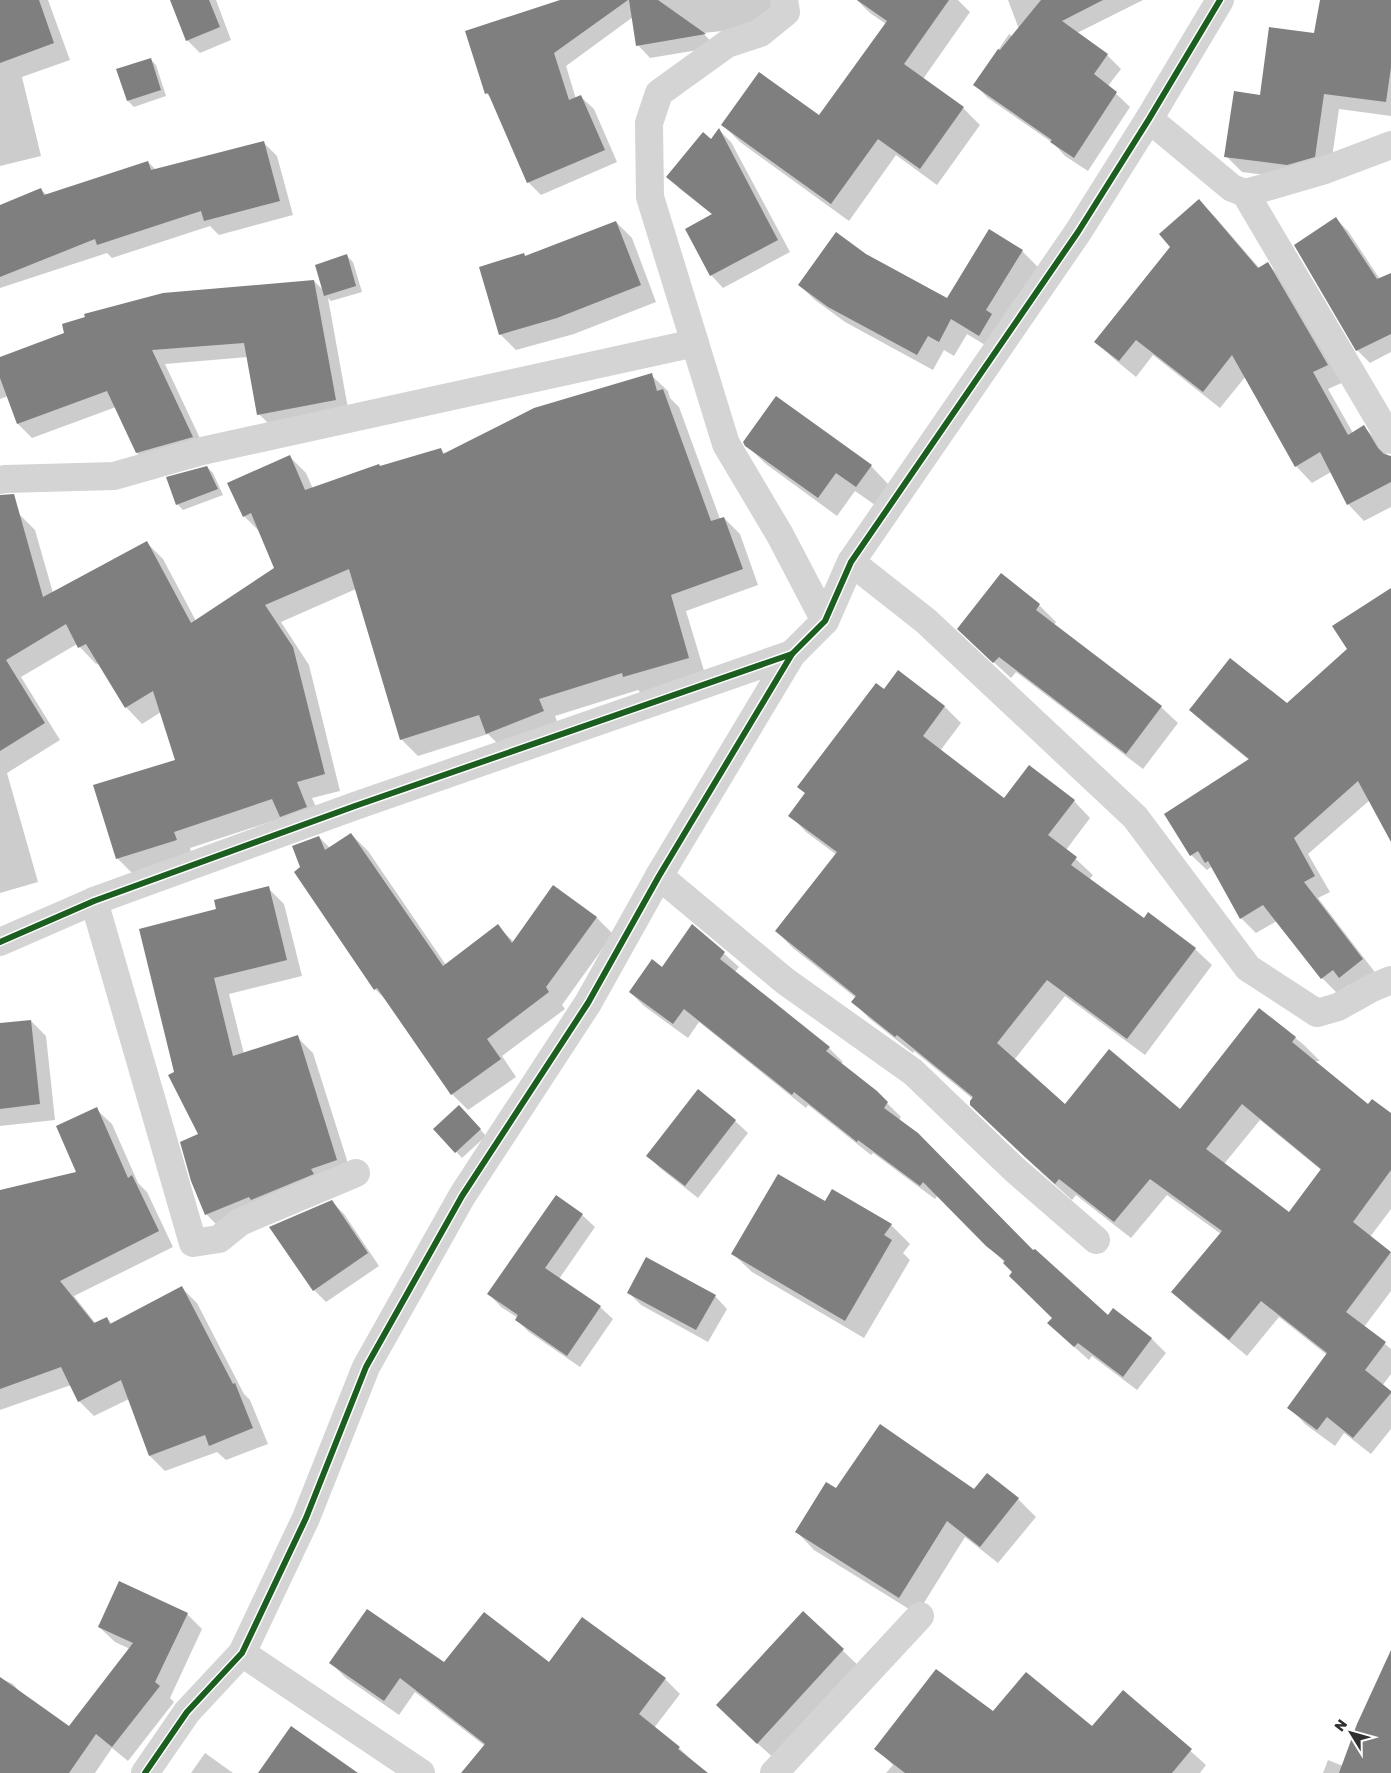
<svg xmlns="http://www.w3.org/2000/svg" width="1391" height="1773" viewBox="0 0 1391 1773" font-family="'Golos Text',sans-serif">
<rect width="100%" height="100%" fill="#fff"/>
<!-- shadow -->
<g fill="#0003" fill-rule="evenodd">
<polygon points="0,0 48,0 70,60 22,77 41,156 0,166"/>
<polygon points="171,0 216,0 231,40 200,53 187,40"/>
<polygon points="563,0 774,0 771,26 703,33 716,47 650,58 638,45 633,17 566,66 576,99 581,97 594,109 617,162 541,195 528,182 493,100 487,94 467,32"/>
<polygon points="857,0 958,0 970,12 923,79 963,108 980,125 937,185 896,155 849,221 740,142 723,125 819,117 886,24 870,13"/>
<polygon points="1008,0 1143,0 1077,33 1107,55 1121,69 1108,86 1130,107 1088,171 1065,156 1053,143 988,98 975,85 1009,34 1025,45"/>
<polygon points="1320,0 1391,0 1391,116 1339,109 1330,172 1304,180 1242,172 1226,156 1261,96 1366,42"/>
<polygon points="150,59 156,65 166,96 134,107 128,101"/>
<polygon points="719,130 731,142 790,252 723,288 711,275 713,215 680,189 668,177 711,141"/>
<polygon points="263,142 277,156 293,215 219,235 210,226 112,258 107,253 0,288 0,206 41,190 47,195 148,162 156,170"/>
<polygon points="1199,201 1216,218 1260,269 1267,263 1284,280 1344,382 1328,389 1353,433 1364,427 1380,443 1388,456 1391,457 1391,507 1364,521 1348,504 1331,472 1312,483 1296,466 1246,376 1220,408 1153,355 1136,377 1113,358 1096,342 1172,247"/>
<polygon points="1336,219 1348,231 1391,296 1391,352 1370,363 1357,350"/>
<polygon points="616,222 632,238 656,302 574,334 516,350 500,334 524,255 526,257"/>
<polygon points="1022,251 1038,267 995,351 967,334 954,356 944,350 933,370 845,322 815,300 799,285 865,255 947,299"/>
<polygon points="347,256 353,262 362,292 331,301 328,298 349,414 273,428 259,414 248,357 165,364 206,451 151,467 137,453 116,407 32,438 18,424 8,396 0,399 0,359 314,281 324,291"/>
<polygon points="651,375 668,391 670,398 679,407 720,519 724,518 740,534 758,585 686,611 705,674 641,693 638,690 555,716 559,727 504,750 488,734 418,756 401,739 356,589 281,622 309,665 340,791 312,798 323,823 297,833 282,818 190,848 192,856 134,875 117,858 177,761 161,712 142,724 126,707 99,663 96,664 77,644 21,677 60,740 7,773 38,882 0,893 0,519 18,513 35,530 53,593 147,543 163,559 196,621 276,569 261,533 244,516 290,457 306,473 313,489 441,449 445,454"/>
<polygon points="746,445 871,466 889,485 875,505 855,491 837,516 766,464"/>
<polygon points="207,467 213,473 223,495 183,510 177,504"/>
<polygon points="1001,575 1039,605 1056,622 1054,625 1161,707 1178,723 1143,769 1016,672 1011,678 975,645"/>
<polygon points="1391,589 1391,839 1370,800 1308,854 1330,892 1318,898 1377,975 1355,992 1348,985 1338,994 1322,978 1277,921 1256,933 1241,918 1211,867 1207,870 1191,855 1249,760 1206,725 1190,710 1287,705 1349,649"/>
<path d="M898,672L945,707L961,723L940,751L1004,800L1074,801L1090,818L1066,850L1093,875L1089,880L1144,920L1195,949L1212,965L1145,1055L1065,996L1014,1060L1066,1106L1180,1111L1260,1010L1304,1045L1320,1061H1314L1369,1106L1391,1115V1209L1370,1237L1391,1253V1291L1364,1327L1391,1349V1374L1382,1386L1391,1393V1429L1371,1454L1344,1433L1335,1446L1305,1424L1289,1407L1327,1355L1279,1317L1247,1356L1189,1308L1173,1292L1221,1234L1167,1195L1131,1238L1076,1195L1072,1200L1043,1174L988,1122L973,1099L914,1051L913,1053L870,1019L853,1002L856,998L793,948L776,931L837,855L806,832L790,815L806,794L799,787L885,691ZM1260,1120L1321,1170L1289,1213L1224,1164Z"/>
<polygon points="351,834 368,851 446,965 497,926 514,942 553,887 597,918 613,934 562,1005 565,1009 502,1056 516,1077 468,1110 452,1094 387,1001 375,989 302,868 319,837 330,848"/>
<polygon points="268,888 284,904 302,976 229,994 244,1054 297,1037 313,1053 352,1176 223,1231 207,1215 193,1181 199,1135 176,1072 218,910"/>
<polygon points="693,926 739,967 734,973 829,1048 843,1062 841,1064 876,1092 901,1117 899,1120 1034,1252 1108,1317 1114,1310 1152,1339 1166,1353 1137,1390 1092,1356 1089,1360 1063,1337 1049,1323 1053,1318 1014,1272 938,1195 935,1199 873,1153 871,1155 808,1105 806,1108 699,1022 688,1038 644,1006 630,992 662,969"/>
<polygon points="31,1021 46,1036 55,1120 0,1126 0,1024"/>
<polygon points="698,1091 735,1121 748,1133 698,1198 660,1168 648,1156"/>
<polygon points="96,1109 112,1124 138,1183 147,1192 173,1247 74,1296 96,1324 107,1318 112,1324 182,1288 197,1303 244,1394 250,1400 268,1444 226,1460 217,1452 165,1471 150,1456 129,1399 94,1416 79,1401 71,1385 0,1410 0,1191 77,1173"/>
<polygon points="465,1112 486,1136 462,1158 435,1129"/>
<polygon points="833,1191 891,1225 910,1244 903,1253 910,1260 864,1338 752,1272 733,1254 826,1202"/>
<polygon points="332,1202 344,1214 379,1266 326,1302 314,1290"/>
<polygon points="582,1215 595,1227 559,1279 600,1307 613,1319 580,1367 529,1332 517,1320 518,1318 501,1307 489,1294"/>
<polygon points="628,1292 715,1296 727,1309 708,1342 641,1305"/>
<polygon points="987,1474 1018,1499 1036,1517 998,1563 965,1537 917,1614 814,1550 797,1532 836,1490 974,1490"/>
<polygon points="803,1613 862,1669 777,1761 736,1724"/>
<polygon points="187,1614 202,1629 170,1698 174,1702 128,1761 112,1748 95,1773 3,1773 0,1771 0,1678 13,1684 22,1694 69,1727 130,1649 115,1642 99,1627"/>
<polygon points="1391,1652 1391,1773 1323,1773 1328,1760 1343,1766"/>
<polygon points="331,1663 549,1664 665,1679 680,1694 654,1728 679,1748 706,1773 476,1773 485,1746 415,1692 399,1715 346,1678"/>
<polygon points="1124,1691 1206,1765 1200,1773 886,1773 893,1765 876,1748 993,1713 1092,1728"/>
<polygon points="205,1753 233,1773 191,1773"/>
</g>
<!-- building -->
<g fill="#7f7f7f" fill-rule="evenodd">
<polygon points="0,0 39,0 54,43 0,63"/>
<polygon points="170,0 209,0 220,27 186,41"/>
<polygon points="560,0 628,0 554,53 569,100 581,95 605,150 527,183 488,93 485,94 465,31"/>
<polygon points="629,0 658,0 706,34 636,46"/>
<polygon points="857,0 949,0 904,64 964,107 920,169 878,139 831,204 721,125 759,72 819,115 887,21"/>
<polygon points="1041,0 1103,0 1062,21 1108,54 1094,74 1117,92 1074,158 1050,142 1052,140 973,85 998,49 1000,50"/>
<polygon points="1320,0 1391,0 1391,67 1386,102 1324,94 1315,157 1287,165 1224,157 1234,91 1260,95 1269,27 1314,33"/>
<polygon points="151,58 161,90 127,101 116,69"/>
<polygon points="719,128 778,240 710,276 685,229 712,214 666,177 703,132 711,139"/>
<polygon points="264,141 280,201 204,221 201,211 97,245 95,239 0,277 0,205 41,188 44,195 148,161 151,170"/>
<polygon points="1199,199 1258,268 1268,262 1328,365 1313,372 1348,435 1364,425 1378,448 1384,454 1391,456 1391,482 1347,505 1320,452 1295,467 1232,355 1203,392 1136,340 1119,361 1094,342 1170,247 1159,234"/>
<polygon points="1336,217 1377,279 1391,273 1391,334 1356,351 1294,245"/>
<polygon points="616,221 641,285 557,318 499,335 479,267 524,253 525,256"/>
<polygon points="989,229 1023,250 986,310 992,314 979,336 951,319 939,342 928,336 917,355 828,307 798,285 836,232 866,254 947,298"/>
<polygon points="347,254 356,286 324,296 315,265"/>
<polygon points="314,280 336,400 257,415 244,343 152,350 193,437 136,453 107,391 17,424 0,378 0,357 64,333 62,324 85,317 84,314 163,293"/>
<polygon points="652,373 657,391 663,389 711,521 724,517 743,569 671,595 689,658 623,677 622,673 539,699 544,711 486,734 479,715 400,740 349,569 265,605 293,647 325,774 297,782 307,807 280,817 272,799 174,832 177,840 116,859 93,785 175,760 153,691 125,708 86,644 78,648 66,624 6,660 45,723 0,751 0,495 14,494 43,597 147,541 191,623 274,568 251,513 243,517 227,483 290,455 305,490 379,464 380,466 441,448 443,454 534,408"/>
<polygon points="776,396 872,465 856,487 836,473 818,498 745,446 743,442"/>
<polygon points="207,466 218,489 176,505 166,477"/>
<polygon points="1001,573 1040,604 1036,610 1162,706 1126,754 999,657 993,663 957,629"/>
<polygon points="1391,588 1391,842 1358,781 1294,838 1315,876 1304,882 1363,959 1339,978 1333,970 1321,979 1263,905 1240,919 1208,861 1205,863 1198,851 1190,856 1164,814 1249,759 1189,710 1230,658 1287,703 1347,649 1332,626"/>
<path d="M898,670L945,706L923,736L1004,798L1029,765L1075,800L1048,835L1077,857L1071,865L1144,918L1148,912L1196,948L1127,1039L1047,980L997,1043L1065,1104L1109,1049L1180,1109L1259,1008L1296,1037L1292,1042L1368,1104L1372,1099L1391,1113V1170L1353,1222L1391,1252L1346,1312L1386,1342L1365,1370L1391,1391V1393L1353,1438L1327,1417L1317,1430L1287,1408L1327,1353L1261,1301L1229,1340L1171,1292L1222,1231L1150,1179L1114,1222L1059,1179L1055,1184L1025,1157L970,1105V1101L973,1097L897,1035L895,1037L851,1002L856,996L775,931L837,852L788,816L805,793L797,787L876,683L884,689ZM1242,1104L1321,1169L1289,1212L1206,1149Z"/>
<polygon points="351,833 443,966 498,924 512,943 553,885 597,917 546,987 549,992 487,1039 501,1059 451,1095 377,988 374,990 294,872 300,867 292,846 319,836 325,850"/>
<polygon points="269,886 287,960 214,978 233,1056 298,1035 337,1160 311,1169 314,1174 251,1200 249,1197 205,1215 191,1181 180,1142 198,1134 168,1075 174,1072 139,929 216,909 214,900"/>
<polygon points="692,924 725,952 720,959 830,1047 826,1051 877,1091 888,1102 884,1108 918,1133 1033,1250 1035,1249 1108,1315 1113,1308 1152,1338 1123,1377 1078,1343 1074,1347 1047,1323 1052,1318 1009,1276 1012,1272 1003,1263 1005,1261 986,1246 923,1182 920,1186 858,1140 857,1142 794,1092 792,1095 684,1009 673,1024 629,992 652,959 662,967"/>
<polygon points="31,1020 40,1104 0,1109 0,1023"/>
<polygon points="698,1089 736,1120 685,1186 646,1156"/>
<polygon points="459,1105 481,1129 455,1153 433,1129"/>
<polygon points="97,1107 128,1178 132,1175 159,1231 60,1281 94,1323 107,1317 110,1324 182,1286 233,1384 235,1383 253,1428 209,1446 205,1435 149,1456 121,1380 78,1402 61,1367 0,1389 0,1190 76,1172 56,1126"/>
<polygon points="778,1174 825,1201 832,1189 892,1224 884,1235 892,1240 845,1321 731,1254"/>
<polygon points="556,1195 583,1214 545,1268 601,1306 567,1356 515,1320 518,1315 487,1294"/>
<polygon points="332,1200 368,1253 313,1291 269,1227"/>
<polygon points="646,1257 716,1295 696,1330 627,1293"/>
<polygon points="880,1424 974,1489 987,1473 1019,1498 980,1547 947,1521 899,1598 795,1532 826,1482 836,1488"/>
<polygon points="119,1581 188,1613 155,1682 160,1686 112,1747 96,1734 69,1773 0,1773 0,1677 69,1726 133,1643 98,1627"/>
<polygon points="367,1609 444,1662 484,1612 549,1662 582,1617 666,1678 639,1714 680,1747 678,1749 708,1773 461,1773 485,1744 400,1678 384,1701 329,1663"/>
<polygon points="803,1611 844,1649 757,1744 716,1705"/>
<polygon points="1391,1650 1391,1773 1339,1773 1357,1724"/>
<polygon points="936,1669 993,1711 1026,1672 1092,1726 1123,1690 1192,1749 1172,1773 905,1773 874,1749"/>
<polygon points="291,1726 358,1773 258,1773"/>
</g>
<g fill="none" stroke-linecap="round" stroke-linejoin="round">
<!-- minor -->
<g stroke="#d4d4d4" stroke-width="28">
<polyline points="784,0 786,12 760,33 727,44 659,93 649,123 650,197 726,444 780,535 825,621"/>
<polyline points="1149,119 1232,188 1245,193 1267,187 1325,170 1391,145"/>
<polyline points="1245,193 1391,440"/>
<polyline points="0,480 5,479 114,476 202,451 695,343"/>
<polyline points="851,562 926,621 1135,817 1248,968 1317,1013 1338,1007 1372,988 1391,980"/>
<polyline points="659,876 785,981 913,1072 1014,1169 1096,1240"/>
<polyline points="94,901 193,1243 219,1239 240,1222 356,1173"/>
<polyline points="0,942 94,901 355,806 792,654"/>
<polyline points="242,1653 421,1773"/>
<polyline points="145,1773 187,1712 242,1653 306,1518 366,1367 462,1196 588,1003 659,876 792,654 825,621 851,562 1078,232 1149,119 1220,0"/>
<polyline points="774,1773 920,1616"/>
</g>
<defs>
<g id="cycleway">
<polyline points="0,942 94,901 355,806 792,654"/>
<polyline points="145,1773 187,1712 242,1653 306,1518 366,1367 462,1196 588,1003 659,876 792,654 825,621 851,562 1078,232 1149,119 1220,0"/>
</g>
</defs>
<!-- cycleway casing -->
<use href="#cycleway" stroke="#fff" stroke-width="9"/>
<!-- cycleway -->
<use href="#cycleway" stroke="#1b5e20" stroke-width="6"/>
</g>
<!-- north arrow -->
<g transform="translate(1351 1733) rotate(307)" stroke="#ffffff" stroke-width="4" paint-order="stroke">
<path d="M0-4L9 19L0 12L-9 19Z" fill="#303030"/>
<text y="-8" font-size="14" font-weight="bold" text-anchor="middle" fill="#303030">N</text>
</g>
</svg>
